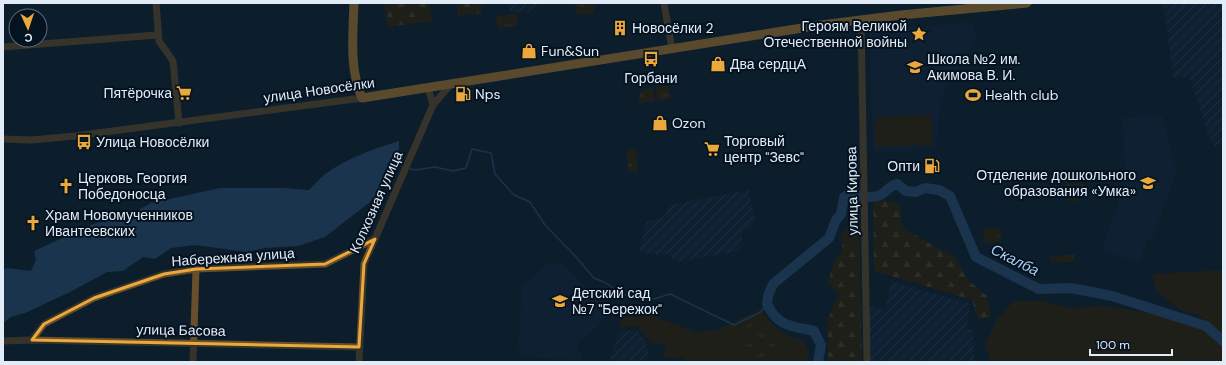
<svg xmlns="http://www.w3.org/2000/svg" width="1226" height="365" viewBox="0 0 1226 365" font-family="'DM Sans',sans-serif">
<defs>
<pattern id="industrial-furrows" width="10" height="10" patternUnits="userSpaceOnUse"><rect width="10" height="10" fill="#112539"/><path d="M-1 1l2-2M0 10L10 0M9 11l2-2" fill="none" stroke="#334556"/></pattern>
<pattern id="forest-firs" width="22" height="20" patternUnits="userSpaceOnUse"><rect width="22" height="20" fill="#362304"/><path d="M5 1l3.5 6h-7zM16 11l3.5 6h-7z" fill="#534329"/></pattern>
<pattern id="park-tufts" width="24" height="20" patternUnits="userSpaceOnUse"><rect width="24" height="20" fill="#362304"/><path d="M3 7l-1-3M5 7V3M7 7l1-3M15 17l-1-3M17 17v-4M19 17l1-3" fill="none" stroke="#534329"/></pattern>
</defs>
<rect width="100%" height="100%" fill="#0d1d2b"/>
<!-- built -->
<g fill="#112539">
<polygon points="973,22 976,38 941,98 936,149 873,151 869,31"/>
<polygon points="1162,116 1177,170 1153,237 1147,240 1139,263 1101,250 1123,190 1126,175 1122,118"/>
<polygon points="562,263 611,314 577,345 577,353 582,353 583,360 520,357 520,349 518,348 522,287 548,264"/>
</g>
<!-- industrial -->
<g fill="url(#industrial-furrows)">
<polygon points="508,3 539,3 528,12 509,11"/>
<polygon points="1163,3 1223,3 1223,143 1215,147 1208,135 1189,75 1174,79"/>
<polygon points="749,190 755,222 749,230 743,231 739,251 676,262 669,255 639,253 646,221 664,217 670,205"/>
<polygon points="891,281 970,304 967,328 973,330 975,362 869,362 867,305 885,310"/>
<polygon points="636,329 645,340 650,361 610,362 618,333"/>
</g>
<!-- green -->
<g fill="#362304">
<polygon points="932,115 932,145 875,147 875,117"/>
<polygon points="1223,270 1223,334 1197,314 1186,313 1173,305 1156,290 1152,274"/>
<polygon points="1014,301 1043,301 1070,308 1103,306 1178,317 1206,326 1223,341 1223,362 991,362 985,345 997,319"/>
<path d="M761,309C774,327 782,336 804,340L809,353L807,362H684V358L664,357L666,344L651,343L637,326L619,328L623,317H639L645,313L696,332L718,330Z"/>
</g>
<!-- forest -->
<g fill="url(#forest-firs)">
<polygon points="384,3 429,3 432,21 388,27"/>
<polygon points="457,3 481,3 482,13 458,16"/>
<polygon points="873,199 899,203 903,228 956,258 968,280 987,296 991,317 978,319 972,300 874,271"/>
<polygon points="859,224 862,362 828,362 828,319 839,294 828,283 833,263 842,250 842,231"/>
</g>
<!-- park -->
<g fill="url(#park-tufts)">
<polygon points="575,3 593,3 595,13 577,15"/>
<polygon points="516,13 518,25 498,29 496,17"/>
<polygon points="669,86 670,99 657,101 656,87"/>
<polygon points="653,88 655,101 639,103 638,99 642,89"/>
<polygon points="636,149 638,172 628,172 627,150"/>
<polygon points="1066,170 1084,170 1084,183 1066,182"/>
<polygon points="1066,184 1084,184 1078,201 1067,201"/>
<polygon points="1000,228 1001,242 984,243 983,229"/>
<polygon points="1074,255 1074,262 1051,262 1051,256"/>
<circle cx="757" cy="340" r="18"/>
<polygon points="701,358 726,359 727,362 701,362"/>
</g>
<!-- water -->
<path fill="#295074" d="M399,141V149L392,162L386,182L370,202L325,237L298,246L265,248L246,252L195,245L171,248L155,259L143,257L123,271L107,272L70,292L25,313L11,317L3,323V270L7,268L31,271L36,260L34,251L93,224L129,215L151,203L220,188H283L309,190C314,185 319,179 324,175C346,158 374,149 399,141Z"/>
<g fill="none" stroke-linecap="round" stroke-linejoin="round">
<!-- stream -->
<g stroke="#295074" stroke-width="1.5">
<polyline points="391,162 405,166"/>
<polyline points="408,168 415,170 435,167 453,171 466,168 472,149 491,153 495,174 514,195 530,202 545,225 576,257 594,278 606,283 620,293 635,298 654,299 670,294 734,325 761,312 767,304"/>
</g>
<!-- river -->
<path stroke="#295074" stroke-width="10" d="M818,362L821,345L814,331C792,326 778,327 767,304L768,296L773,284L829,238L836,220L841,214L844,197L851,193C859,197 874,199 882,194C888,190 889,186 897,184L906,191L916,192L925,188L939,190L950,196L976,257L1039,289L1071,288L1112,296L1206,326L1223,341"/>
<!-- minor -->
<g stroke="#684f2c" stroke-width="7">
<polyline points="156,3 159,41 173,61 179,123"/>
<polyline points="664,3 672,49"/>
<polyline points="861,19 867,362"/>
<polyline points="3,47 157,35"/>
<polyline points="428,88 433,105"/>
<polyline points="3,139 31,140 75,136 362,98"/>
<polyline points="32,340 44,324 94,298 164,274 196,269 325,264 375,239"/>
<polyline points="3,341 32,340 359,347"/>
<polyline points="193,362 196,269"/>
<polyline points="359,362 364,264 433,105 451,84"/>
</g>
<!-- major -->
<path stroke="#b68232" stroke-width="9" d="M354,3C353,34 349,69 362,98L821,25L901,15L1027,3"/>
</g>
<!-- marked area -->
<path d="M0 0H1226V365H0ZM375,239L364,264L359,347L32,340L44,324L94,298L164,274L196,269L325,264Z" fill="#0d1d2b" fill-opacity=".55" fill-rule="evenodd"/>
<path fill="none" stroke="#eda83b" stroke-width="3" stroke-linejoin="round" d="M375,239L364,264L359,347L32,340L44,324L94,298L164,274L196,269L325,264Z"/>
<!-- icons -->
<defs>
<symbol id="building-bare" viewBox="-9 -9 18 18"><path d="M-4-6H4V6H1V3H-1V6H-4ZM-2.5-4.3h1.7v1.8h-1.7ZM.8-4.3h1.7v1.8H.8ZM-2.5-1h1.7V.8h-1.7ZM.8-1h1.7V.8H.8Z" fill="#eda83b" stroke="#051321" stroke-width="2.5" paint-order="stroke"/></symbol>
<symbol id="sight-bare" viewBox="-9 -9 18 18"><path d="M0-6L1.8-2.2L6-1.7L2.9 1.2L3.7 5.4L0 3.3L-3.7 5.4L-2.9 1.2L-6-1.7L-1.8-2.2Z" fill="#eda83b" stroke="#051321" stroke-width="2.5" paint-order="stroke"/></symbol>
<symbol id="shop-bare" viewBox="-9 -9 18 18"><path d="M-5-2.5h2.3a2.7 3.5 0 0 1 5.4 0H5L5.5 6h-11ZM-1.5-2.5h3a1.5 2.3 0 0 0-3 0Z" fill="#eda83b" stroke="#051321" stroke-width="2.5" paint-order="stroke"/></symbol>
<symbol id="bus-bare" viewBox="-9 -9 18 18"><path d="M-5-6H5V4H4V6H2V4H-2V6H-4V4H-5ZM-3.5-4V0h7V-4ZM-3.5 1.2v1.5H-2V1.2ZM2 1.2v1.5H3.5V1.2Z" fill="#eda83b" stroke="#051321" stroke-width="2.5" paint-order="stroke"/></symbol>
<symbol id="school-bare" viewBox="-9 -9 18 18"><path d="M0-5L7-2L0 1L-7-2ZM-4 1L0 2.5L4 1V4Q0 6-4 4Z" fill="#eda83b" stroke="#051321" stroke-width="2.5" paint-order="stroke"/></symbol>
<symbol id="supermarket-bare" viewBox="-9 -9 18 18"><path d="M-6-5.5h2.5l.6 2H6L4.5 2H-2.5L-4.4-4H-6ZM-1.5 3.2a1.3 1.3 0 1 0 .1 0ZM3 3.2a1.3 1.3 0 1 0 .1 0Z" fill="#eda83b" stroke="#051321" stroke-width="2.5" paint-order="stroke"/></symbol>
<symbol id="fuel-bare" viewBox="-9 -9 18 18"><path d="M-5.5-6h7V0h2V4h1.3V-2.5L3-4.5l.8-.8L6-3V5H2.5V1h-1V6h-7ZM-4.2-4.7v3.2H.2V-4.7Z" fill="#eda83b" stroke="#051321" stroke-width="2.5" paint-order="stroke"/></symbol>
<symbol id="stadium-bare" viewBox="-9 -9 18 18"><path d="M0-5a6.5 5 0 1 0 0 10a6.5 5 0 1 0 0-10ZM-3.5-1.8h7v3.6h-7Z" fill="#eda83b" stroke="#051321" stroke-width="2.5" paint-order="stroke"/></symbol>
<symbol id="church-bare" viewBox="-9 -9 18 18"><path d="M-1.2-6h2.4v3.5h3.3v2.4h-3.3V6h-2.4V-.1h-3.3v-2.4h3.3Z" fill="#eda83b" stroke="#051321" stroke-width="2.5" paint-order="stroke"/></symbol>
</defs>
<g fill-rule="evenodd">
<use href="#building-bare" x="609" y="17" width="22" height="22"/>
<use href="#sight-bare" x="908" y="23" width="22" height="22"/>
<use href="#shop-bare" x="518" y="40" width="22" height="22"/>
<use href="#bus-bare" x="640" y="48" width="22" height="22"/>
<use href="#shop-bare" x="707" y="53" width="22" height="22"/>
<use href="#school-bare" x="904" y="56" width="22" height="22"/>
<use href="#supermarket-bare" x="173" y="82" width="22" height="22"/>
<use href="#fuel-bare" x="452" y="83" width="22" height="22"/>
<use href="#stadium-bare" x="962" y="84" width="22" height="22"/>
<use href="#shop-bare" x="649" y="112" width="22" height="22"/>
<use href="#bus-bare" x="73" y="131" width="22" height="22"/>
<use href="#supermarket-bare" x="701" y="138" width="22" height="22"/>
<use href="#fuel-bare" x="921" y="155" width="22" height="22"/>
<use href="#school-bare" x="1137" y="172" width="22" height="22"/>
<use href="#church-bare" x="55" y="175" width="22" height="22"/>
<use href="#church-bare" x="22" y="212" width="22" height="22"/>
<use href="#school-bare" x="549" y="290" width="22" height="22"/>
</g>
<g text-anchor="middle" stroke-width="4" stroke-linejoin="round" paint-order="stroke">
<!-- poi labels -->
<g font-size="14" fill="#e2ecf7" stroke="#051321" text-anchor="start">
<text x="907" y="31" text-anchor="end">Героям Великой<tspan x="907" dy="16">Отечественной войны</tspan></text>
<text x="632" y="33">Новосёлки 2</text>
<text x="541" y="56">Fun&amp;Sun</text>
<text x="927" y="64">Школа №2 им.<tspan x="927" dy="16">Акимова В. И.</tspan></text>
<text x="730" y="69">Два сердцА</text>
<text x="651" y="83" text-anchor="middle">Горбани</text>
<text x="172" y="98" text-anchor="end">Пятёрочка</text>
<text x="475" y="99">Nps</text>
<text x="985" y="100">Health club</text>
<text x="672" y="128">Ozon</text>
<text x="724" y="146">Торговый<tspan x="724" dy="16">центр "Зевс"</tspan></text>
<text x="96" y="147">Улица Новосёлки</text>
<text x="920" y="171" text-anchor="end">Опти</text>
<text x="1136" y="180" text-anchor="end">Отделение дошкольного<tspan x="1136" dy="16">образования «Умка»</tspan></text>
<text x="78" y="183">Церковь Георгия<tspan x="78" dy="16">Победоносца</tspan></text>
<text x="45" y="220">Храм Новомученников<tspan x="45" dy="16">Ивантеевских</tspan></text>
<text x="572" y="298">Детский сад<tspan x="572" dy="16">№7 "Бережок"</tspan></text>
</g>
<!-- street labels -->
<g font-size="14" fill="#e2ecf7" stroke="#051321">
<text transform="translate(319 90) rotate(-8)" y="5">улица Новосёлки</text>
<text transform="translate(852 191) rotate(-91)" y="5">улица Кирова</text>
<text transform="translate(376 202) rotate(-66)" y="5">Колхозная улица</text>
<text transform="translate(233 257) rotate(-4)" y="5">Набережная улица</text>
<text transform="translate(181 330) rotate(1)" y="5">улица Басова</text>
</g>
<!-- water labels -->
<g font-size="15" font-style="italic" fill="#abcff2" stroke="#051321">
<text transform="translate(1015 260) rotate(27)" y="5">Скалба</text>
</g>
</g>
<!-- border -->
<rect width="1226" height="365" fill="none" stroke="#e2ecf7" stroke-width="8"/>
<!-- north arrow -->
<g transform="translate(28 28) rotate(177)"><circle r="19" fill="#051321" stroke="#5d6a77"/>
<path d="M0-3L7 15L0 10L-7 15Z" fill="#eda83b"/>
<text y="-6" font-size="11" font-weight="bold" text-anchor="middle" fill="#e2ecf7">С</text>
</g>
<!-- scale -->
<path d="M1090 349v6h82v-6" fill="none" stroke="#e2ecf7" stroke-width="2"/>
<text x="1096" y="349" font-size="12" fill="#e2ecf7" stroke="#051321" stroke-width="3" paint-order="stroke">100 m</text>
</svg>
